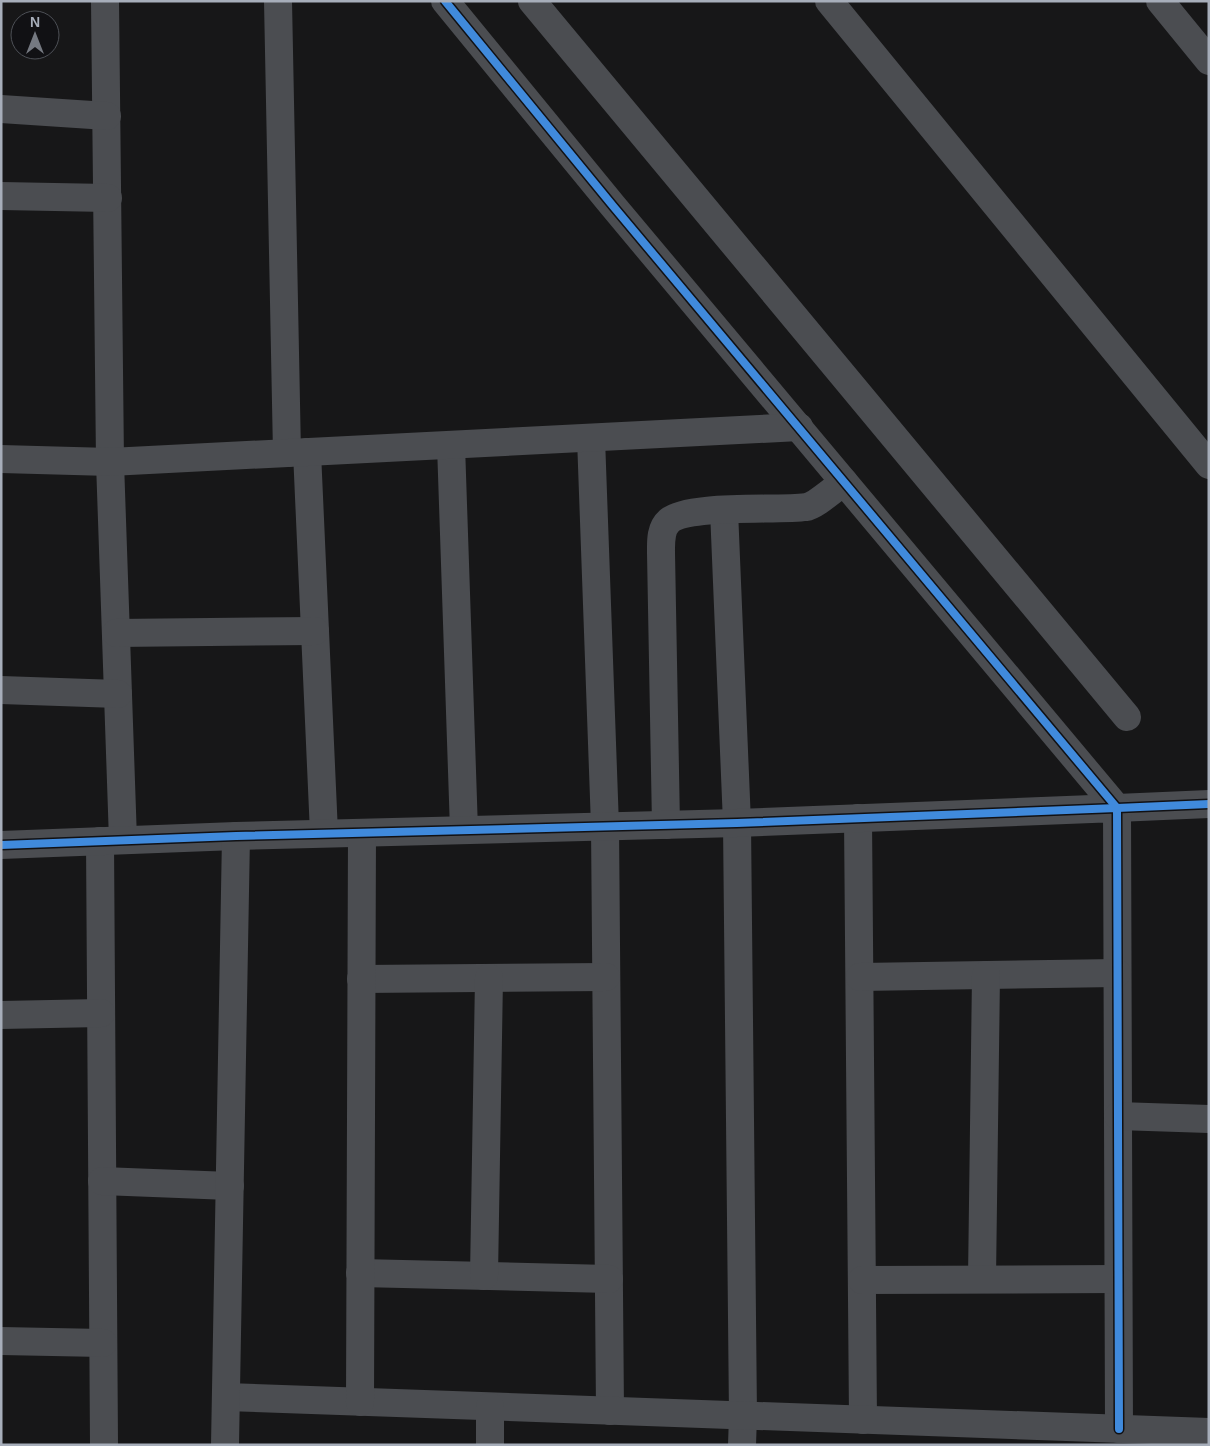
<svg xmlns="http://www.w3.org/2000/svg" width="1210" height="1446" viewBox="0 0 1210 1446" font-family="Helvetica,sans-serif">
<rect width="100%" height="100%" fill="#171718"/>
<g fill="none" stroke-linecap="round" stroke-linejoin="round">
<!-- minor -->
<g stroke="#4b4d51" stroke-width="28">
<polyline points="105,1 110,462 123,840"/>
<polyline points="278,1 287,453"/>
<polyline points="445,1 613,206 1117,808 1209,804"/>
<polyline points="532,1 1127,717"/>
<polyline points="829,1 1209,465"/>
<polyline points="1160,1 1209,61"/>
<polyline points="1,109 107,116"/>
<polyline points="1,196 108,198"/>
<polyline points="591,438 605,826 610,1411"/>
<polyline points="451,445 464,830"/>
<polyline points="307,452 324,833"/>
<polyline points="1,459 110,462 799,427"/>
<polyline points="724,510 737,823 743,1416 742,1445"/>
<polyline points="116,633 315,631"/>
<polyline points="1,690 118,694"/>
<polyline points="858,818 863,1420"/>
<path d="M666,825L661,553C661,542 660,529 669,521C688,504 778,511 806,507C815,506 835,488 844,482"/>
<polyline points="100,841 104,1445"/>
<polyline points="1,845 236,836 737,823 1117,808 1119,1429"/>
<polyline points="860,977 1117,973"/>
<polyline points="361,979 606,977"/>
<polyline points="1,1015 101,1013"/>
<polyline points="1118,1116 1209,1119"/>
<polyline points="102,1181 230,1186"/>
<polyline points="360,1273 609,1279"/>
<polyline points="484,1276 489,978"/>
<polyline points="982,1279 986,975"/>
<polyline points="862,1280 1118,1279"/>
<polyline points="1,1341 103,1343"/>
<polyline points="226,1397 1209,1432"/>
<polyline points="360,1402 362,833"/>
<polyline points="225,1445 236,836"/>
<polyline points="490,1445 490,1407"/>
</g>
<defs>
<g id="cycleway">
<polyline points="445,1 613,206 1117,808 1209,804"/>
<polyline points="1,845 236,836 737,823 1117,808 1119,1429"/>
</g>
</defs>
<!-- cycleway casing -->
<use href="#cycleway" stroke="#111114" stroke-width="11"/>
<!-- cycleway -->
<use href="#cycleway" stroke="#408adc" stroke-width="8"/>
</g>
<!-- border -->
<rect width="1210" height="1446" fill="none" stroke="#a7aeba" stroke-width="5"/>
<!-- north arrow -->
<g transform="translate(35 35)"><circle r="24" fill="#111114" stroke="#4d5056"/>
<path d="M0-4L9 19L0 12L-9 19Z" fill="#757981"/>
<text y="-8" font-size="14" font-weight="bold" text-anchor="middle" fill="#a7aeba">N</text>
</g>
</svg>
